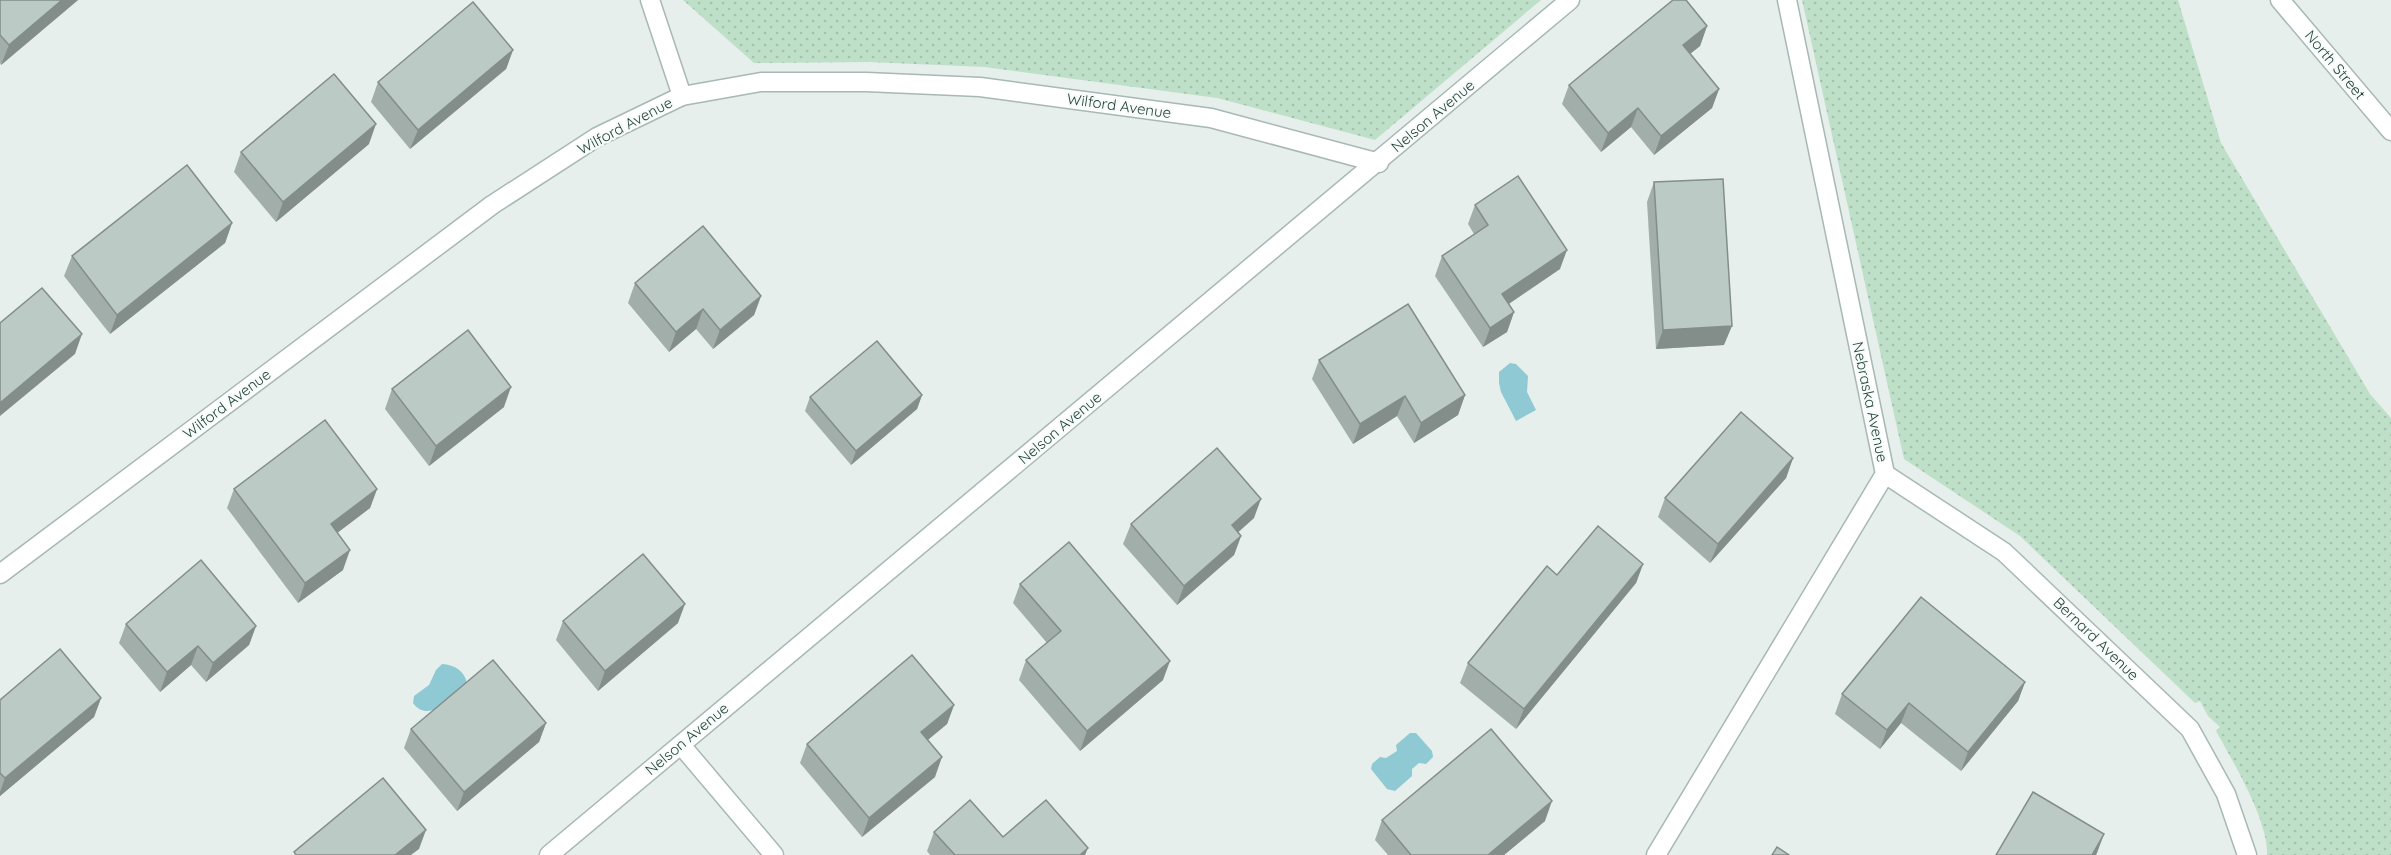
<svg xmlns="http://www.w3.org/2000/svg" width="2391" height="855" viewBox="0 0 2391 855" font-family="Quicksand,sans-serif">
<defs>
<pattern id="green-dots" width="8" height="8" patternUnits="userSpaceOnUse" patternTransform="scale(1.5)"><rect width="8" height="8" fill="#bfe0c8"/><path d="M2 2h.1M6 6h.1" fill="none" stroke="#a4c1ad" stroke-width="1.8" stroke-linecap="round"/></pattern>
</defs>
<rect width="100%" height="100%" fill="#e6efeb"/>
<!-- green -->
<g fill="url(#green-dots)">
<polygon points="683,0 1541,0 1375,140 1217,98 985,67 869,62 754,63"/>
<path d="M1802,0H2178L2221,143L2370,394L2391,418V855H2267C2269,821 2232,760 2216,731L2220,727L2208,716L2200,701L2195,703L2020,536L1904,459Z"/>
</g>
<!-- water -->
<g fill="#8ec9d4">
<polygon points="1510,363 1516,364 1528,376 1527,392 1536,410 1516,421 1501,392 1499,383 1499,372"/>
<path d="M442,664C455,665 465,671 467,684C453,696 429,725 413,703L414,696L429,685L436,670Z"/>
<polygon points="1410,733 1416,733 1432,751 1433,757 1426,764 1419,763 1412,769 1412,776 1395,791 1387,789 1371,769 1372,764 1380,757 1386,758 1397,751 1396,745"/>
</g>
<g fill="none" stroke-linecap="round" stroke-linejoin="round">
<defs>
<g id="minor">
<polyline points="650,0 682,96"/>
<polyline points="1885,474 2004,552 2190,729 2226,794 2247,855"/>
<polyline points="0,574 492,205 597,137 682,96 761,82 866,82 980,87 1211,118 1379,163"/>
<polyline points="681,745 774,855"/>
<polyline points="549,855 1570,0"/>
<polyline points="1656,855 1885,474 1787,0"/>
</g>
<polyline id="tertiary" points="2280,0 2391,131"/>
</defs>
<!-- minor casing -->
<use href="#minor" stroke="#a8b8b2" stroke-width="21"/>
<!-- tertiary casing -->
<use href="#tertiary" stroke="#a8b8b2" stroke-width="21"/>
<!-- minor -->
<use href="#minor" stroke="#fff" stroke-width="18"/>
<!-- tertiary -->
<use href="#tertiary" stroke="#fff" stroke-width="18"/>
</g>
<!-- wall -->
<g fill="#a1aea9">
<polygon points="0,0 78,0 1,65 0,63"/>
<polygon points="1707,26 1700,46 1690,54 1719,89 1712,108 1654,155 1631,127 1601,152 1562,104 1569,85"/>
<polygon points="513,50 506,69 410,149 371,102 378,82"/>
<polygon points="369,144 276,222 234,172 241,152"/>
<polygon points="1654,182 1724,345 1656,349 1647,202"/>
<polygon points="1475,205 1560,269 1509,304 1514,312 1507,332 1483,347 1435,276 1442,256 1474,234 1468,224"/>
<polygon points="232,223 225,243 110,334 64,276 72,256"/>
<polygon points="635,283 761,296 754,315 713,349 696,329 669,352 628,303"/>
<polygon points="1319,360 1465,395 1458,415 1414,443 1397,416 1353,444 1312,379"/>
<polygon points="392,389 504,407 429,466 385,409"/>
<polygon points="922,395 917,409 851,465 805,411 810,397"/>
<polygon points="1793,458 1786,478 1710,563 1658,517 1665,498"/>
<polygon points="234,489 377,489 370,508 337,533 343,570 298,603 227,508"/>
<polygon points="1254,518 1238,532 1241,536 1234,555 1177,605 1123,544 1131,524"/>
<polygon points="1643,564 1636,583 1516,729 1460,683 1468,663 1557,575"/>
<polygon points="1020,584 1163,680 1080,751 1019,680 1026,660 1047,643 1013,603"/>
<polygon points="563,621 678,623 598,691 556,640"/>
<polygon points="126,624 256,626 249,645 206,682 191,665 160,692 119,643"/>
<polygon points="2025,682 2018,701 1961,771 1901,723 1880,749 1835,714 1842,694"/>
<polygon points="101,698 94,717 0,796 0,700"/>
<polygon points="954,705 947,724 928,740 935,777 862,837 800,763 807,744"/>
<polygon points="546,723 539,742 457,811 404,748 411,729"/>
<polygon points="1382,820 1545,821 1504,855 1388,855 1375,840"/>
<polygon points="934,832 1003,837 1085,855 930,855 927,851"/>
</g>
<!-- shaded-wall -->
<g fill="#838d89">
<polygon points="62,0 78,0 1,65 9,45"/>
<polygon points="1707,26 1700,46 1676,65 1683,45"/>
<polygon points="513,50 506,69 410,149 418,130"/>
<polygon points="1719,89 1712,108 1654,155 1661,136"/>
<polygon points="1638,108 1631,127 1601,152 1608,133"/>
<polygon points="376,124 369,144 276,222 283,202"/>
<polygon points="232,223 225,243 110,334 117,315"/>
<polygon points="1567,250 1560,269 1495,313 1502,294"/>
<polygon points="761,296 754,315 713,349 720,330"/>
<polygon points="703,309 696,329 669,352 676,332"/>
<polygon points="1514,312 1507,332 1483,347 1490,328"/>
<polygon points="1732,326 1724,345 1656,349 1663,330"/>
<polygon points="82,334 75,354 0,416 0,403"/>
<polygon points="511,387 504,407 429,466 436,446"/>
<polygon points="922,395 917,409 851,465 856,451"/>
<polygon points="1465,395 1458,415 1414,443 1421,423"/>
<polygon points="1405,396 1397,416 1353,444 1360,424"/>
<polygon points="1793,458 1786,478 1710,563 1718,544"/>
<polygon points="377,489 370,508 324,543 331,524"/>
<polygon points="1261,499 1254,518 1225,544 1232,525"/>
<polygon points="1241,536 1234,555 1177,605 1184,586"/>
<polygon points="350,550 343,570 298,603 305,583"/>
<polygon points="1643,564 1636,583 1516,729 1524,709"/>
<polygon points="685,604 678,623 598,691 605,671"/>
<polygon points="256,626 249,645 206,682 213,663"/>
<polygon points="198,646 191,665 160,692 167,672"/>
<polygon points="1170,661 1163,680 1080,751 1087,731"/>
<polygon points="2025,682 2018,701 1961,771 1968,752"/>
<polygon points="101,698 94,717 0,796 0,792 5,778"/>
<polygon points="1909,703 1901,723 1880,749 1887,730"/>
<polygon points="954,705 947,724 914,751 921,732"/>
<polygon points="546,723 539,742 457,811 464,792"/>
<polygon points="942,757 935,777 862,837 869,818"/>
<polygon points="1552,801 1545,821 1504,855 1488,855"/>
<polygon points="426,830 419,849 411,855 395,855"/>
<polygon points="2104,834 2097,853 2096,855 2092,855"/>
<polygon points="1088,848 1085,855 1080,855"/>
</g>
<!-- building -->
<g fill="#bbcac4" stroke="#838d89" stroke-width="1.5">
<polygon points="0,0 62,0 9,45 0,35"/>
<polygon points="1673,0 1686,0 1707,26 1683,45 1719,89 1661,136 1638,108 1608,133 1569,85"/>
<polygon points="473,2 513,50 418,130 378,82"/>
<polygon points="334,74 376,124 283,202 241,152"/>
<polygon points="187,165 232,223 117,315 72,256"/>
<polygon points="1518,176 1567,250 1502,294 1514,312 1490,328 1442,256 1488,225 1475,205"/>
<polygon points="1723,179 1732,326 1663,330 1654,182"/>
<polygon points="703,226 761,296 720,330 703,309 676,332 635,283"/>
<polygon points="42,288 82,334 0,403 0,323"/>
<polygon points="1408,304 1465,395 1421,423 1405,396 1360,424 1319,360"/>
<polygon points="468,330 511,387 436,446 392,389"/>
<polygon points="877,341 922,395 856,451 810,397"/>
<polygon points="1741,412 1793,458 1718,544 1665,498"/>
<polygon points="325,420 377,489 331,524 350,550 305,583 234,489"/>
<polygon points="1217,448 1261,499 1232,525 1241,536 1184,586 1131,524"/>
<polygon points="1598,526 1643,564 1524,709 1468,663 1547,566 1557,575"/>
<polygon points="1069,542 1170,661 1087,731 1026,660 1061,631 1020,584"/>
<polygon points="643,554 685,604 605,671 563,621"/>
<polygon points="201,560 256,626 213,663 198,646 167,672 126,624"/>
<polygon points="1921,597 2025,682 1968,752 1909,703 1887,730 1842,694"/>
<polygon points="60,649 101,698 5,778 0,773 0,700"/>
<polygon points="912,655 954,705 921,732 942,757 869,818 807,744"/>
<polygon points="493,660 546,723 464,792 411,729"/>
<polygon points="1491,729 1552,801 1488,855 1411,855 1382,820"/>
<polygon points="383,778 426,830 395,855 296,855 294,852"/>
<polygon points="2033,792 2104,834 2092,855 1996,855"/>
<polygon points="970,800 1003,837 1046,800 1088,848 1080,855 955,855 934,832"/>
<polygon points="1777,847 1789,855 1772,855"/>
</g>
<g text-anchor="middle" stroke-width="4.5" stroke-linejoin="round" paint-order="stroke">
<!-- street labels -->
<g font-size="15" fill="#24423a" stroke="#f7fbf9">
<text transform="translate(2335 65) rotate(50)" y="5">North Street</text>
<text transform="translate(1119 106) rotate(8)" y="5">Wilford Avenue</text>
<text transform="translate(1433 116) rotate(-40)" y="5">Nelson Avenue</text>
<text transform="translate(625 126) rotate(-28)" y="5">Wilford Avenue</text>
<text transform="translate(1870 402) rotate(78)" y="5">Nebraska Avenue</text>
<text transform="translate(227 404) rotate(-37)" y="5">Wilford Avenue</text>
<text transform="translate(1060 428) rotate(-40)" y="5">Nelson Avenue</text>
<text transform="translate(2096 639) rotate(44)" y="5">Bernard Avenue</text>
<text transform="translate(687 739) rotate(-40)" y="5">Nelson Avenue</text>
</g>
</g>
</svg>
